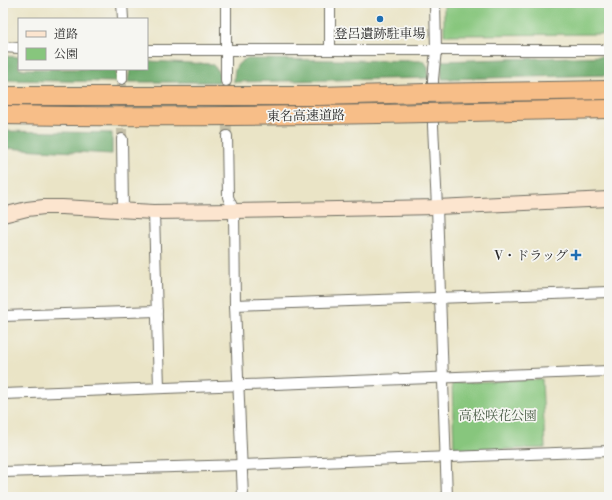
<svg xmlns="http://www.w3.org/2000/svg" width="612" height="500" viewBox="0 0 612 500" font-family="'Libre Bodoni','Noto Serif JP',serif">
<rect width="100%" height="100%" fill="#f6f6f2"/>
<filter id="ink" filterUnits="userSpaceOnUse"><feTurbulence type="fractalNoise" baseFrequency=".025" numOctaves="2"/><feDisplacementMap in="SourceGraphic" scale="8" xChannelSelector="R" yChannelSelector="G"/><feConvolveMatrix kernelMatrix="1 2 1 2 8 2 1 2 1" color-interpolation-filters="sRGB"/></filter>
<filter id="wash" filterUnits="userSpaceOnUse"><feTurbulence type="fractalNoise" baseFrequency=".012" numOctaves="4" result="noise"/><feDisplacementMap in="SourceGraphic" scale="16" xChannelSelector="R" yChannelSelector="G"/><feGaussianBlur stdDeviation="0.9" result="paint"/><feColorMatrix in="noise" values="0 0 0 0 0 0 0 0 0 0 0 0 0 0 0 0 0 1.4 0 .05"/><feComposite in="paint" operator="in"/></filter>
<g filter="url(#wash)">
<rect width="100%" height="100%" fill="#eae4c6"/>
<!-- green -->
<g fill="#87c67d" stroke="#597854">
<polygon points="444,3 609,3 609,34 444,35"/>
<polygon points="542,379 545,448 454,451 452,383"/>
</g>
<!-- forest -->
<g fill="#6dab6c" stroke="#4c6b4c">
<polygon points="3,56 19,57 19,69 116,69 116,82 3,80"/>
<polygon points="609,56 609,75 442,79 441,61"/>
<path d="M246,59L424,61L428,67L429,78L234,82C234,70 235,64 246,59Z"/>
<path d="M147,61L212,64C218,70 220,73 220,82H128L130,69H147Z"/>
<polygon points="3,131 112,133 112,154 3,148"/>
</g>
</g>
<g filter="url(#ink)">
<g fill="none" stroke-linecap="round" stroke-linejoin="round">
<!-- street-tunnel -->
<g stroke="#c4bfa7" stroke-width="10" stroke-dasharray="10 5" stroke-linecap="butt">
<polyline points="226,81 227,136"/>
<polyline points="122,139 122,79"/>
</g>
<defs>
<g id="street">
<polyline points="122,3 123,19"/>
<polyline points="226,3 226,81"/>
<polyline points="435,3 436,50 433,79 433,126 437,207 447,497"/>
<polyline points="3,47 19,48"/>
<polyline points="147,50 609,50"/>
<polyline points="330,50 330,3"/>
<polyline points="122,79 122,69"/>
<polyline points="227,136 228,197 234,211 235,305 243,497"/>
<polyline points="122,139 123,210"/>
<polyline points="154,212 159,388"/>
<polyline points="235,305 609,292"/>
<polyline points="3,316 157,311"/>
<path d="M3,394C205,386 407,380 609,371"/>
<polyline points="3,472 242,465 609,451"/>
</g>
<polyline id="secondary" points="3,215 27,209 44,207 62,207 154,212 234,211 437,207 609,199"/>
<g id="highway">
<polyline points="3,96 319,96 425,93"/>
<path d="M3,115C143,118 284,116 425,113"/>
</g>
</defs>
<!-- street casing -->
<use href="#street" stroke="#6e6c61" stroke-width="12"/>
<!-- secondary casing -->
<use href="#secondary" stroke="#6e6c61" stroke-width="16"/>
<!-- highway casing -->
<use href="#highway" stroke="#6e6c61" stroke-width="20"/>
<!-- street -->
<use href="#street" stroke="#fff" stroke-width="10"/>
<!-- secondary -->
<use href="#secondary" stroke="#fce5cf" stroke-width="14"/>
<!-- highway -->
<use href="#highway" stroke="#f7be88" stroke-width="18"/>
<defs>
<g id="highway-bridge">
<polyline points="425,93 609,90"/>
<polyline points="425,113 609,109"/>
</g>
</defs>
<!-- highway-bridge casing -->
<use href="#highway-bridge" stroke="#6e6c61" stroke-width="20" stroke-linecap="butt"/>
<!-- highway-bridge -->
<use href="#highway-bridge" stroke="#f7be88" stroke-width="18"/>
</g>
</g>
<!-- markers -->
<g fill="#1f6fb2" stroke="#f6f6f2" stroke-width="1.5">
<circle cx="380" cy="19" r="4"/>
<path d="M574 249h4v4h4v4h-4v4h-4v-4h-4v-4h4z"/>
</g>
<g text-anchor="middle" stroke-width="3.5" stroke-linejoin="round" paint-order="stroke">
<!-- poi labels -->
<g font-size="13" fill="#2b2b2b" stroke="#f6f6f2">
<text x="380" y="38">登呂遺跡駐車場</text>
<text x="568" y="260" text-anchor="end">V・ドラッグ</text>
</g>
<!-- street labels -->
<g font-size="13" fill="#2b2b2b" stroke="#f6f6f2">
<text transform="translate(306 115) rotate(-1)" y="5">東名高速道路</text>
</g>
<!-- park labels -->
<g font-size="13" fill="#475a44" stroke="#f6f6f2">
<text x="498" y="420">高松咲花公園</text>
</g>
</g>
<!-- margin -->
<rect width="612" height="500" fill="none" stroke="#f6f6f2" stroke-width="16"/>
<!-- legend -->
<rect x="18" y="18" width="130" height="52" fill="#f6f6f2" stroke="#a5a5a2"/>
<rect x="26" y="31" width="20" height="6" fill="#fce5cf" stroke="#a5a5a2"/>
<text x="54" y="38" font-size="12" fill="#2b2b2b">道路</text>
<rect x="26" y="48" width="20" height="12" fill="#87c67d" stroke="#a5a5a2"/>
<text x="54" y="58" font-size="12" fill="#2b2b2b">公園</text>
</svg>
